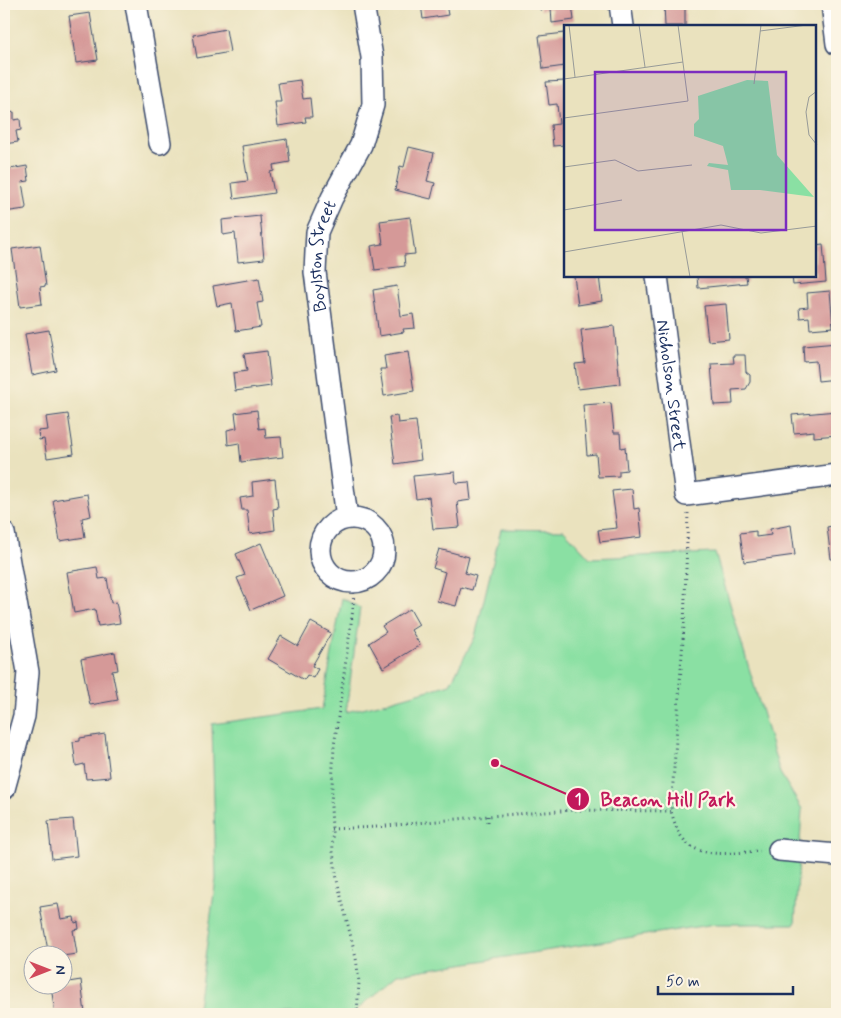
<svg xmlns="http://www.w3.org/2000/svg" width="841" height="1018" viewBox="0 0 841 1018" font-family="Mynerve,sans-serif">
<rect width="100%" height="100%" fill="#fcf5e5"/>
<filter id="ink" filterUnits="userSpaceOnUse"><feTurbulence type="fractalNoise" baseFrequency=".02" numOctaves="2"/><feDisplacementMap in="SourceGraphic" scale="10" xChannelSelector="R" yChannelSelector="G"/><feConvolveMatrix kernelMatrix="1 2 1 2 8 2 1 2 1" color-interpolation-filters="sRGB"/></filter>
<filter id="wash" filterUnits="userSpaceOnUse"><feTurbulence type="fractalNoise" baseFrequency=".0096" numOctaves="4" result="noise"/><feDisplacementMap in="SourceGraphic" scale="20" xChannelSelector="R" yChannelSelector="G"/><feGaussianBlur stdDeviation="1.12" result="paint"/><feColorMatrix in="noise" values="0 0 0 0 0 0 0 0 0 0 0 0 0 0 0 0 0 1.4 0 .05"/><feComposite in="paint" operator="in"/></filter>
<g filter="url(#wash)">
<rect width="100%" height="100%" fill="#eae2be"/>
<!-- green -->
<polygon fill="#8ae0a3" stroke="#528880" points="501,529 564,530 590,558 715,553 780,773 802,809 795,924 715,924 398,974 352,1014 197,1014 216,879 212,724 322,709 342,598 360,608 346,712 387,702 450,684 475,637"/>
<g id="blocks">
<!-- building -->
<g fill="#d59998">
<polygon points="421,4 446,4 448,15 423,19"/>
<polygon points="540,4 572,4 574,20 552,23 551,8 540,10"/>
<polygon points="664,4 694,4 694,7 685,7 685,26 665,26"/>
<polygon points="90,13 98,60 76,63 69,16"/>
<polygon points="226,29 230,52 197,58 193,35"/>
<polygon points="565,33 565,66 543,69 539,36"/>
<polygon points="300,80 303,99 310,98 312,117 305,117 306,122 278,126 275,102 281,102 278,83"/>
<polygon points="565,81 565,145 553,146 551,125 559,124 557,104 549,105 546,82"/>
<polygon points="14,112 14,120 20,119 21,130 16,131 18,142 4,144 4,114"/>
<polygon points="287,139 290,162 273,165 274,171 270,172 274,193 234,199 232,183 248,181 242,146"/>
<polygon points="409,147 434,153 427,181 435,183 431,199 395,190 400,166 404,167"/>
<polygon points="27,166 29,181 22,182 26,207 25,209 4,212 4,170"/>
<polygon points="260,216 264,259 238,262 235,233 223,235 222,220"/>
<polygon points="410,217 415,254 404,255 405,266 375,270 371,246 383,244 380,221"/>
<polygon points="823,244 826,282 793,285 792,276 815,276 815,245"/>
<polygon points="40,245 46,286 40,287 42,304 20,307 12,249"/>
<polygon points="574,276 599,276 602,301 578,305"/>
<polygon points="697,276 746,276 747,283 698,288"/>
<polygon points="259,278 263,302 257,303 261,327 236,331 232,303 217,306 213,286"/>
<polygon points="397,286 401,316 413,314 415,328 403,329 404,332 379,336 373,290"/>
<polygon points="830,291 833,327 810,329 809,317 800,318 799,308 808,307 807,293"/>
<polygon points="726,304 729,339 708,341 704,306"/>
<polygon points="614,326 620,384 578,389 575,364 585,363 581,330"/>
<polygon points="49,330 56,370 32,375 25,334"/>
<polygon points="837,343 837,379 818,381 816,361 804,362 803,346"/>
<polygon points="267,351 271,386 235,391 233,373 247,371 244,354"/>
<polygon points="408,352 414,391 384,396 380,369 386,369 384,356"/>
<polygon points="733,355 745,355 746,372 750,375 750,382 746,389 732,390 733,404 714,405 711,364 734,363"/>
<polygon points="611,403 614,433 620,433 621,448 625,447 627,470 619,471 619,476 598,477 596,454 587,455 583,405"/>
<polygon points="257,410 259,429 265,428 266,438 281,437 283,457 241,462 239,443 228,445 227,430 237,428 235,413"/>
<polygon points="837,411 837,435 814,437 814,431 794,433 792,415"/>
<polygon points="68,414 74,454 47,458 44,439 39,440 38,431 48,430 46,417"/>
<polygon points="397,416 398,423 416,421 421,460 395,464 389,417"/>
<polygon points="455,472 456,483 469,482 471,500 457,502 460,527 433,529 429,497 416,499 413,476"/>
<polygon points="275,479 278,508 273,509 275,530 250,534 247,510 242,510 240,498 253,496 252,482"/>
<polygon points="632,489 634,509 639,508 642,537 600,542 598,530 617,528 612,491"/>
<polygon points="87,494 91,516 82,518 85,537 60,541 53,500"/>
<polygon points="791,525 795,555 744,562 740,533 756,531 756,537 771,535 770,529"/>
<polygon points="837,525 837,559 831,559 827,527"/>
<polygon points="261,543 283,596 251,610 237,578 245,575 236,554"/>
<polygon points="439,549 469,557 465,573 476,576 472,590 461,587 456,606 437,601 445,572 433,568"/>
<polygon points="97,567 99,579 107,578 111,603 116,602 120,623 98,626 95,609 74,613 67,572"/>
<polygon points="410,609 419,625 411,630 420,645 383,668 369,643 386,632 382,626"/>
<polygon points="311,622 331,633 312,666 318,669 313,678 307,675 304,680 268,659 281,636 298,646"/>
<polygon points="115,652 118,670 112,671 118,700 90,705 81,659"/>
<polygon points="105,734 110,777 86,779 84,764 76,766 73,742 80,741 80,738"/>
<polygon points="73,819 77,856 52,859 48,821"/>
<polygon points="58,904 61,919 74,917 75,923 78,922 79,929 73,930 77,954 62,956 49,956 40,907"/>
<polygon points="81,980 85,1014 55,1014 51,986 62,986 62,983"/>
</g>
</g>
</g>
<g filter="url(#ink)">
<use href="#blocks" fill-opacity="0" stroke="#3a4a6c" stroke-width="1"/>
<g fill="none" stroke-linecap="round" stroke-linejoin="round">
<defs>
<g id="minor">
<polyline points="136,4 160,143"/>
<polyline points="620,4 623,26"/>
<polyline points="832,4 837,44"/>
<path id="s1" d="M657,276L686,495L837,475"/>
<circle cx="352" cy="550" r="32"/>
<path id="s2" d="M347,518L315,272L317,232L332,198L361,145L373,105L372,57L363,4"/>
<polyline points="4,533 28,672 24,716 4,789"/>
<polyline points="779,850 837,855"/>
</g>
</defs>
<!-- minor casing -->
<use href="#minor" stroke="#3a4a6c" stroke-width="24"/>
<!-- path -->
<g stroke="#3a4a6c" stroke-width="3" stroke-dasharray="1 4" stroke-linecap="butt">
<path d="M688,513L684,625L671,811C674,821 677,832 684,840C700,860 738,852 760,851"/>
<polyline points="354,583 353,609 334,746 331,806 333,852 337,880 356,958 359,982 357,1014"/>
<polyline points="488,816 488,824"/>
<polyline points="331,829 376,827 488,816 574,810 671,811"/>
</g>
<!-- minor -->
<use href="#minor" stroke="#fff" stroke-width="21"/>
</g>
</g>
<g text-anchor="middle" stroke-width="4.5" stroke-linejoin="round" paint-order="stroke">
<!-- street labels -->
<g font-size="18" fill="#1b2f5e" stroke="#fcf5e5">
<text dy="6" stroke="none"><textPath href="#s2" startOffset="265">Boylston Street</textPath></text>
<text dy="6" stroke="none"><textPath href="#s1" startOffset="110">Nicholson Street</textPath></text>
</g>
</g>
<!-- overview -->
<g transform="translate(564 25)">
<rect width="252" height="252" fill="#eae2be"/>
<path d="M183,55L204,56L213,130L250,172L196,165H167L164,145L143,141L145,138L164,140L159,121L130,111V99L135,94L134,71Z" fill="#8ae0a3"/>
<path fill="none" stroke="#979a98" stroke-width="1" d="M5,0L11,52M75,0L81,42M196,6L243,0M0,54L119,37M190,59L197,0M253,66L245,72L242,87L245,110L253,120M0,93L124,76L114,0M0,142L51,135L74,146L128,140M0,185L58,175M118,206L126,252M0,227L157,200L197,208L253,201"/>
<path fill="#7b2cbf" fill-opacity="0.15" stroke="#7b2cbf" stroke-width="2.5" d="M31,47H222V205H31Z"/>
<rect width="252" height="252" fill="none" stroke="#1b2f5e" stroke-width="2.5"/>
</g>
<!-- callouts -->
<path fill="none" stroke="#c2185b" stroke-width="2" d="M495 763L578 799"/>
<g fill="#c2185b" stroke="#fcf5e5" stroke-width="2">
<circle cx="495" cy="763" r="5"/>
<circle cx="578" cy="799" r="12"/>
</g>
<g font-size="15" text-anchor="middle" font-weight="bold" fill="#fff">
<text x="578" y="804">1</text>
</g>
<g font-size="19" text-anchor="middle" font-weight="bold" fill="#c2185b" stroke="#fcf5e5" stroke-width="4.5" stroke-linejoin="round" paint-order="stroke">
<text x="668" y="806">Beacon Hill Park</text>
</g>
<!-- margin -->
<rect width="841" height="1018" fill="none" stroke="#fcf5e5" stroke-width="20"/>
<!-- north arrow -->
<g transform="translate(48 970) rotate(90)"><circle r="24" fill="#fcf5e5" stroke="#a2a6af"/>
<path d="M0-4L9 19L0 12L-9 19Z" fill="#d1495b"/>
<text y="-8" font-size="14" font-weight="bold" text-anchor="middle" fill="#1b2f5e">N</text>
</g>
<!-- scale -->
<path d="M658 986v8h135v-8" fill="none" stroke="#1b2f5e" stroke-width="2.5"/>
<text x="666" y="986" font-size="15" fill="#1b2f5e" stroke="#fcf5e5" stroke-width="4" paint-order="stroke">50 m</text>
</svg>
